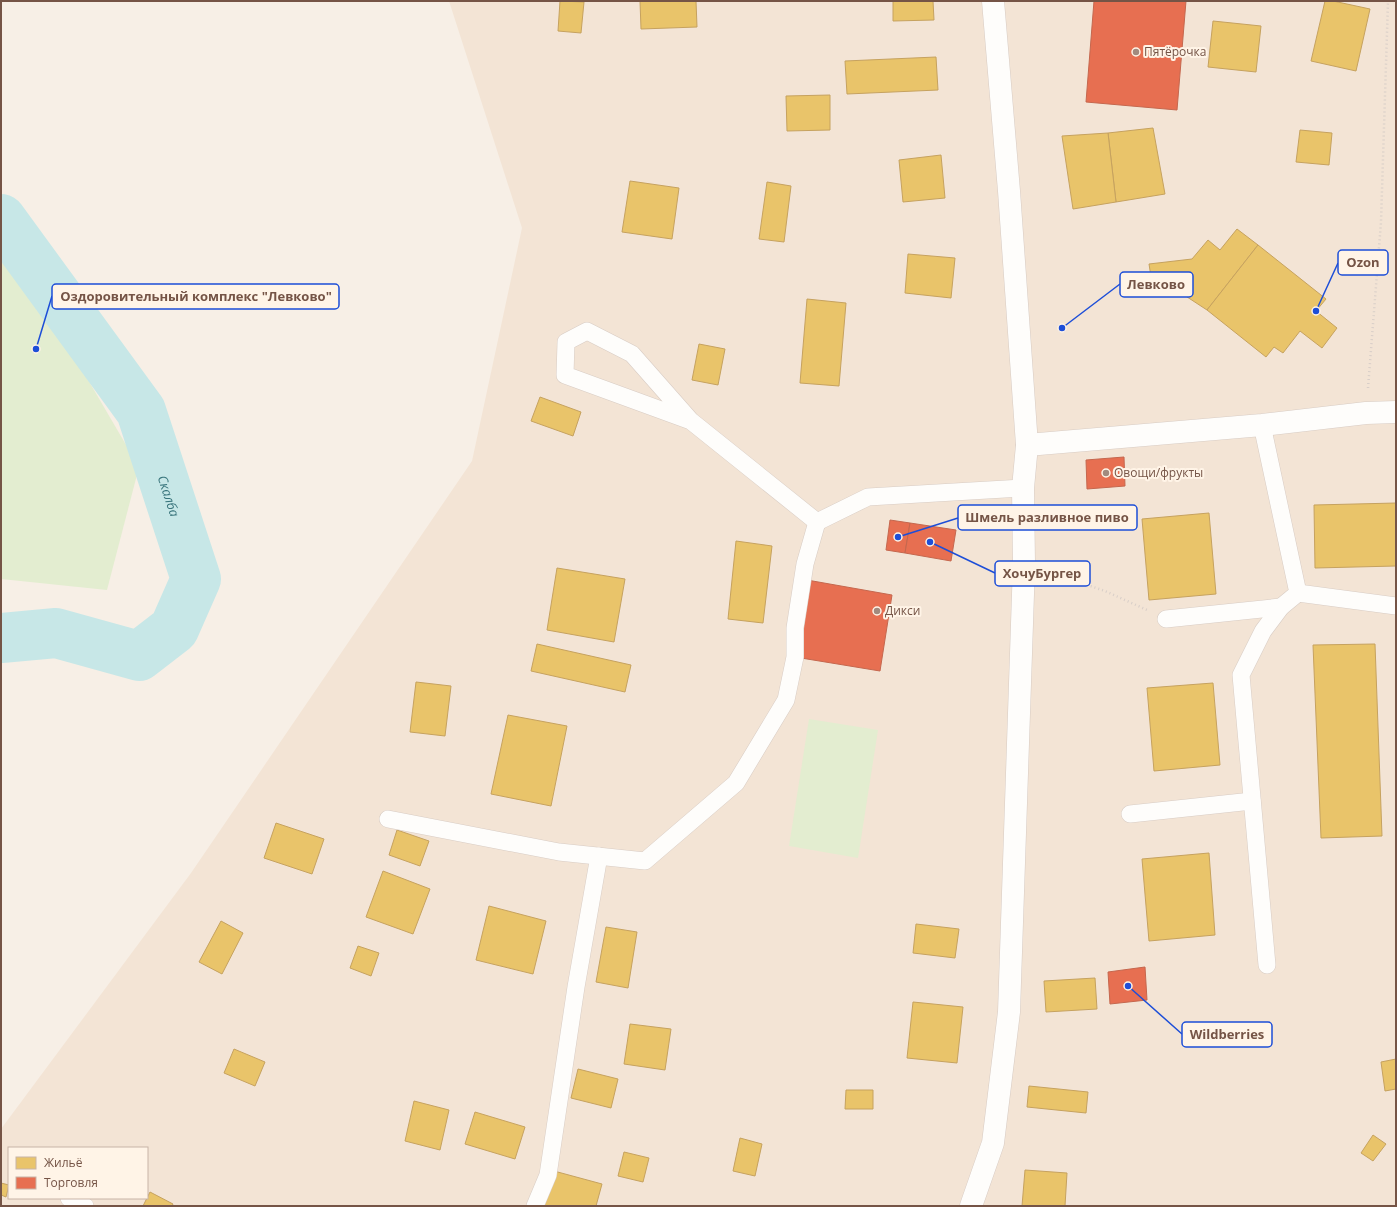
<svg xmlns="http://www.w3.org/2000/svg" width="1397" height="1207" viewBox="0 0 1397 1207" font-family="'Open Sans',sans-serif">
<rect width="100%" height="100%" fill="#f7efe6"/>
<!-- residential -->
<path fill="#f3e4d5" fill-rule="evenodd" d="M449,1H1396V1206H1V1129L191,873L472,461L522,228ZM9,1148H147V1198H9Z"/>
<!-- green -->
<g fill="#e3edd0">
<polygon points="1,231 139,467 107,590 1,579"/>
<polygon points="809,719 878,730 858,858 789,846"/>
</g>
<!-- homes -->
<g fill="#e9c46a" stroke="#c6a25f">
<polygon points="560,1 584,2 581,33 558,31"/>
<polygon points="640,1 696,1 697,27 641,29"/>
<polygon points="893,1 933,1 934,20 893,21"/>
<polygon points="1325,1 1333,1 1370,9 1356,71 1311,61"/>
<polygon points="1213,21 1261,26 1256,72 1208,67"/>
<polygon points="936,57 938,90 847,94 845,61"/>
<polygon points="830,95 830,130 787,131 786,96"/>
<polygon points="1153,128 1165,194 1116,202 1108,133"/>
<polygon points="1300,130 1332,133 1329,165 1296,162"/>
<polygon points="1108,133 1116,202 1073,209 1062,136"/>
<polygon points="941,155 945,198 903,202 899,160"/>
<polygon points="630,181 679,188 672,239 622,232"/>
<polygon points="767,182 791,186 784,242 759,239"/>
<polygon points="1237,229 1258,245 1207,310 1181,293 1154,296 1149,264 1192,259 1208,240 1220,250"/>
<polygon points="1258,245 1326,299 1316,311 1337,328 1322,348 1300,331 1283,353 1274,347 1266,357 1207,310"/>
<polygon points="908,254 955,258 951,298 905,293"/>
<polygon points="807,299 846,303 839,386 800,383"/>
<polygon points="699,344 725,349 718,385 692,380"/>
<polygon points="540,397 581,412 573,436 531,421"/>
<polygon points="1396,503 1396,566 1315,568 1314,505"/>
<polygon points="1209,513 1216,594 1149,600 1142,519"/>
<polygon points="736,541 772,546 763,623 728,619"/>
<polygon points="557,568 625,579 614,642 547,630"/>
<polygon points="537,644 631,665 625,692 531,671"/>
<polygon points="1375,644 1382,836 1321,838 1313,645"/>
<polygon points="416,682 451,686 445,736 410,732"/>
<polygon points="1213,683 1220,765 1154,771 1147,688"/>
<polygon points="508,715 567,726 551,806 491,794"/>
<polygon points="276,823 324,839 312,874 264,858"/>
<polygon points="397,830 429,841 420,866 389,855"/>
<polygon points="1209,853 1215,935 1149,941 1142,859"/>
<polygon points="383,871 430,889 413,934 366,917"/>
<polygon points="489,906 546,921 533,974 476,960"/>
<polygon points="221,921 243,933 222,974 199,962"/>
<polygon points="916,924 959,929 955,958 913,953"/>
<polygon points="606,927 637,932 628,988 596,982"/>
<polygon points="358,946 379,953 371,976 350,968"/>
<polygon points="1095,978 1097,1009 1046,1012 1044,981"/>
<polygon points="913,1002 963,1007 957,1063 907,1058"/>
<polygon points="630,1024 671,1029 665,1070 624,1064"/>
<polygon points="234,1049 265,1062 255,1086 224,1073"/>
<polygon points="1396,1059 1396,1089 1385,1091 1381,1062"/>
<polygon points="578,1069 618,1079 611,1108 571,1098"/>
<polygon points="1029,1086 1088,1092 1086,1113 1027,1107"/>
<polygon points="846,1090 873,1090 873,1109 845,1109"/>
<polygon points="414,1101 449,1110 440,1150 405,1141"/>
<polygon points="475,1112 525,1127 515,1159 465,1144"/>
<polygon points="1373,1135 1386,1144 1373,1161 1361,1153"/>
<polygon points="740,1138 762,1144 755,1176 733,1171"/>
<polygon points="624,1152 649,1158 643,1182 618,1176"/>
<polygon points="1025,1170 1067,1173 1065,1206 1022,1206"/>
<polygon points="554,1171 602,1184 596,1206 544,1206"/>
<polygon points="1,1183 9,1185 6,1197 1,1195"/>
<polygon points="150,1192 173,1204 172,1206 143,1206"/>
</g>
<!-- shops -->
<g fill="#e76f51" stroke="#c5674e">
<polygon points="1094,1 1186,1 1177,110 1086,102"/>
<polygon points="1124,457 1125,486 1087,489 1086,460"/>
<polygon points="890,520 910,523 905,553 886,550"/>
<polygon points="910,523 956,530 951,561 905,553"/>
<polygon points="807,580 892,595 880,671 795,657"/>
<polygon points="1145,967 1147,1000 1110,1004 1108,972"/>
</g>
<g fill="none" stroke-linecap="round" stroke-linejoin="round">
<!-- river -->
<path stroke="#c7e7e7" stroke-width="50" id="s1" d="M1,219L141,411L196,579L174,629L139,656L56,633L1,638"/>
<defs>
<g id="lane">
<polyline points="691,421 632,354 587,331 566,342 565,375 691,421 817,522 868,497 1023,488"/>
<polyline points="1262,425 1298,593 1281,607 1263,631 1241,675 1267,965"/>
<polyline points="1298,593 1396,606"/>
<polyline points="1166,619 1281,607"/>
<polyline points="1130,814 1252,801"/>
<polyline points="388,819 559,852 645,861 736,783 786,700 795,657 795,628 805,564 817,522"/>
<polyline points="69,1198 85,1206"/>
<polyline points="535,1206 548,1175 576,987 599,856"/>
</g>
<polyline id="street" points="1027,445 1262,425 1366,413 1396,412"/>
<polyline id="secondary" points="971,1206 993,1143 1009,1012 1024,564 1023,488 1027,445 1009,191 993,1"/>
</defs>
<!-- lane casing -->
<use href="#lane" stroke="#d8ccc4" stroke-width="18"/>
<!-- street casing -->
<use href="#street" stroke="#d8ccc4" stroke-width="23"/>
<!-- secondary casing -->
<use href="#secondary" stroke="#d7cbc3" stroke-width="23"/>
<!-- path -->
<g stroke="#d8cec8" stroke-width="2.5" stroke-dasharray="1 3" stroke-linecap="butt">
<polyline points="1368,388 1381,222 1388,1"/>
<polyline points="1049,572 1105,591 1147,610"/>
</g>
<!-- lane -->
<use href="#lane" stroke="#fefdfb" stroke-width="17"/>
<!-- street -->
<use href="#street" stroke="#fefdfb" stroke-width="22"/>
<!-- secondary -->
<use href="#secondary" stroke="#fefdfb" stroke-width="22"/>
</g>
<!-- markers -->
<g fill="#a28a7e" stroke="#fff4e7" stroke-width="1.5">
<circle cx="1136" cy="52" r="4"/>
<circle cx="1106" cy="473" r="4"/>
<circle cx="877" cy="611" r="4"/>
</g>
<g text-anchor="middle" stroke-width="4" stroke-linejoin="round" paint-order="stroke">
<!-- poi labels -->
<g font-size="12" fill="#755446" stroke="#fff4e7" text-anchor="start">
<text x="1144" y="56">Пятёрочка</text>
<text x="1114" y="477">Овощи/фрукты</text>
<text x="885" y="615">Дикси</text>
</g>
<!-- water labels -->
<g font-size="13" font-style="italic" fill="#39757c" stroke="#fff4e7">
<text dy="5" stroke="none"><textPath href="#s1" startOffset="327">Скалба</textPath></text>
</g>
</g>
<!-- callouts -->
<path fill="none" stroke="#1d4ed8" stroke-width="1.5" d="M1316 311L1338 263M1062 328L1120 284M36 349L52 296M898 537L958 518M930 542L995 573M1128 986L1182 1034"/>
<g fill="#1d4ed8" stroke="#fff4e7" stroke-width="1.5">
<circle cx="1316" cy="311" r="4"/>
<circle cx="1062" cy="328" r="4"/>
<circle cx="36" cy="349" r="4"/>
<circle cx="898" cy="537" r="4"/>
<circle cx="930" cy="542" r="4"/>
<circle cx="1128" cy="986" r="4"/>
</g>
<g fill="#fff4e7" stroke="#1d4ed8" stroke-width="1.5">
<rect x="1338" y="250" width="50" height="25" rx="4"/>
<rect x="1120" y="272" width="73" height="25" rx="4"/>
<rect x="52" y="284" width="287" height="25" rx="4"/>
<rect x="958" y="505" width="179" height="25" rx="4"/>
<rect x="995" y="561" width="95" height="25" rx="4"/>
<rect x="1182" y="1022" width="90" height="25" rx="4"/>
</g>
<g font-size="13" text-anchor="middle" font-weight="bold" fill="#755446">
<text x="1363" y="267">Ozon</text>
<text x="1156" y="289">Левково</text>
<text x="196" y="301">Оздоровительный комплекс "Левково"</text>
<text x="1047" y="522">Шмель разливное пиво</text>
<text x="1042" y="578">ХочуБургер</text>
<text x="1227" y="1039">Wildberries</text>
</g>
<!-- border -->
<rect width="1397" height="1207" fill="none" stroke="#755446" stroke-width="4"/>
<!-- legend -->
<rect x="8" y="1147" width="140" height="52" fill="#fff4e7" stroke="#c8b4a7"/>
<rect x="16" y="1157" width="20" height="12" fill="#e9c46a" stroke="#c8b4a7"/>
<text x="44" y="1167" font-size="12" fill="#755446">Жильё</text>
<rect x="16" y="1177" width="20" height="12" fill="#e76f51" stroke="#c8b4a7"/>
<text x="44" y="1187" font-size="12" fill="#755446">Торговля</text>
</svg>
